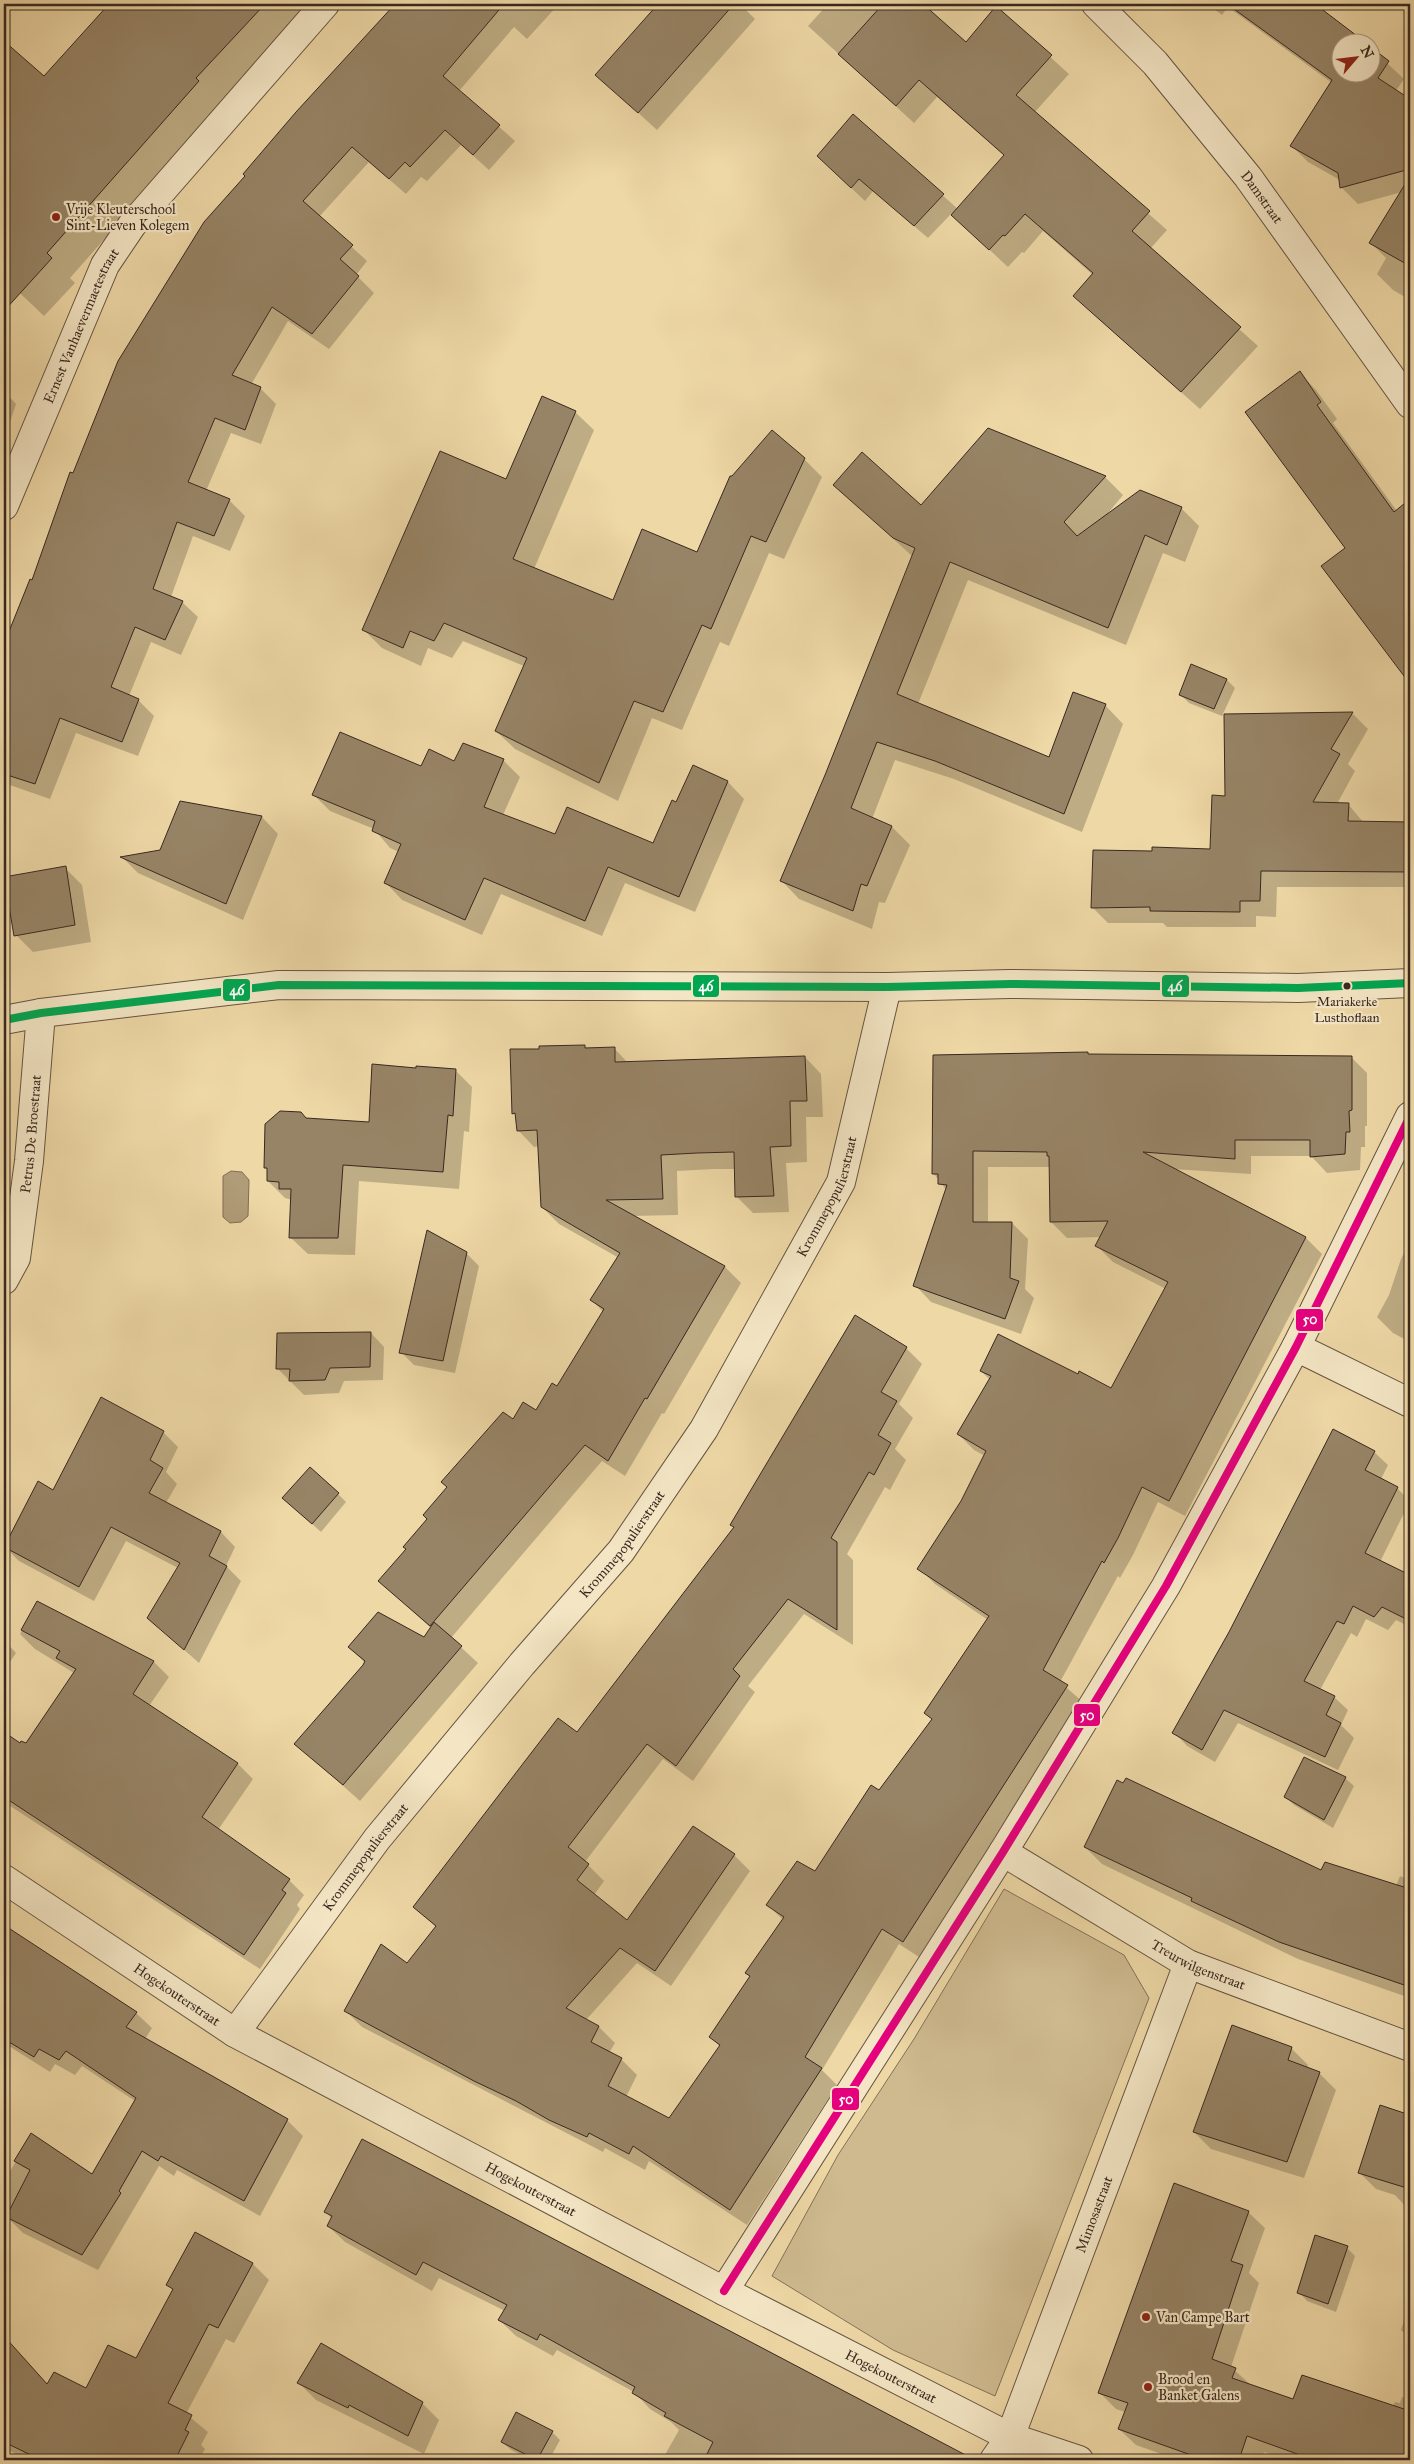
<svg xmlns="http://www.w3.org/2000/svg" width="1414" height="2464" viewBox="0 0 1414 2464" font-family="'IM FELL Great Primer',serif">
<rect width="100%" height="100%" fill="#eed8a6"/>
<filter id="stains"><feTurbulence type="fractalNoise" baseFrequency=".004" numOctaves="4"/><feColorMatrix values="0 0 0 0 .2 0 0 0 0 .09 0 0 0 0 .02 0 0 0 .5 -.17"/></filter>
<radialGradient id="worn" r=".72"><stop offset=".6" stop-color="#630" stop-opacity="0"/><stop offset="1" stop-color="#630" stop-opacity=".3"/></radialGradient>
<!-- green -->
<polygon fill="#cfba8f" stroke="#847158" points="1004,1889 1124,1955 1149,1998 995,2396 893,2350 772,2276 838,2155 914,2039"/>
<!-- water -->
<polygon fill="#b09c78" stroke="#806e55" points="231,1171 242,1172 249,1180 248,1216 241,1222 230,1223 223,1217 223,1176"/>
<!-- shadow -->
<g fill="#0003">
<polygon points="111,4 310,4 219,103 222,106 70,278 75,283 44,316 4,278 4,185 13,174 4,166 4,42 44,78"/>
<polygon points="395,4 559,4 527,39 514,27 459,91 515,141 489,170 461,145 427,181 421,177 406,194 369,162 319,217 367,261 356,275 374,293 329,349 288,321 251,385 260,388 276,404 261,444 231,433 206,491 229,500 245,516 230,551 193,536 171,597 182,602 198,617 181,655 151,642 129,696 138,700 154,716 138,756 76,733 50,799 4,783 4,649 31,581 33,582 73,475 383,18"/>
<polygon points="660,4 745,4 742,6 755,19 657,130 597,75"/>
<polygon points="828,4 921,4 967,44 996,8 1069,74 1034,113 1167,230 1150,249 1258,346 1200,409 1093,314 1093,275 1043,231 1024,253 1022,252 1008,267 951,214 928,238 873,191 865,201 831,169 853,116 958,209 1005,156 937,97 914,123 808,26"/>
<polygon points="1207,4 1313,4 1363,42 1342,42 1342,72 1372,72 1372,49 1404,79 1395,92 1400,153 1410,158 1410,300 1393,290 1377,274 1386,258 1371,243 1402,192 1358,204 1341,187 1340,180 1308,162 1291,145 1332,83 1228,7 1222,15"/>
<polygon points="1300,373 1316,390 1337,419 1333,423 1397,511 1399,509 1410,521 1410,682 1323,566 1347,548"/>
<polygon points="4,391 16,404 4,440"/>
<polygon points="575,412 594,430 534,569 613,601 698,554 804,459 822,477 784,559 769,553 729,646 720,642 682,730 652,718 618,801 515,749 496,731 524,666 463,641 452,658 428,648 421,666 382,648 364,630"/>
<polygon points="1105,477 1123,495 1104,518 1181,508 1199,526 1185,562 1163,553 1126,645 968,580 918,704 1049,758 1105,705 1123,724 1082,832 954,779 895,760 872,819 892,827 910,845 885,903 879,902 872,929 799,899 781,880 827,776 913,557 835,485 921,507"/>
<polygon points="1227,680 1235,688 1222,716 1189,703 1181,695"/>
<polygon points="1352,713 1368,729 1348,764 1355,771 1337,804 1348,804 1364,823 1410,823 1410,887 1277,887 1276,917 1256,916 1256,927 1167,927 1163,923 1108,923 1092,907 1153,852 1212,850 1226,797 1225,715"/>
<polygon points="503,760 520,777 503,815 555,835 653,845 677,804 694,767 728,782 744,799 695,912 625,883 602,936 501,894 482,935 402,900 386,883 399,852 390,848 374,829 330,811 314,795 421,768 455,763"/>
<polygon points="181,803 262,817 278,834 243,920 138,873 122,857 161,851"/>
<polygon points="65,868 82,885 91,942 33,952 16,935"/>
<polygon points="540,1047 614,1048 628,1063 805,1057 821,1074 823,1117 806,1117 807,1162 786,1163 789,1212 753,1213 737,1197 736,1169 714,1169 677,1171 678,1215 632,1216 725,1267 741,1283 664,1414 662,1413 625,1476 602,1461 451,1638 478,1663 360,1801 296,1744 365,1663 349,1647 425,1638 431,1628 380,1581 513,1421 536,1411 558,1388 603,1312 592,1300 619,1258 559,1224 542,1207 539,1146 534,1147 518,1130 517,1116 513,1113"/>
<polygon points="1088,1054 1090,1056 1351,1057 1367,1073 1367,1126 1365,1126 1365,1147 1361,1147 1360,1170 1327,1173 1311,1156 1251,1156 1251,1174 1172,1169 1306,1238 1322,1254 1185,1516 1158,1502 1133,1555 1120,1578 1118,1576 1060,1682 1083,1702 919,1957 899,1944 822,2070 837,2085 747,2225 649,2161 645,2170 605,2148 603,2152 362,2027 346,2011 408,1964 436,1927 414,1906 577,1734 735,1528 732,1525 906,1348 922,1364 899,1404 913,1418 895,1449 906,1460 890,1490 885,1487 847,1554 853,1560 853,1645 804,1614 748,1686 755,1692 693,1781 663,1759 585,1862 604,1881 594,1895 627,1922 734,1855 750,1871 671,1986 637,1963 586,2020 599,2027 615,2043 609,2053 621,2059 637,2075 626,2097 669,2120 720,2047 711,2037 751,1978 746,1973 783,1920 768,1905 816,1873 879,1792 933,1720 926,1713 988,1620 935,1584 919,1568 962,1502 985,1456 974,1450 958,1434 990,1380 981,1371 1078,1375 1111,1390 1166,1289 1113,1262 1097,1246 1101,1237 1067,1238 1051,1222 1050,1167 988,1167 988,1223 1012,1223 1028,1239 1025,1289 1034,1298 1021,1334 931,1302 915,1285 947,1191 934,1174"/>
<polygon points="417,1070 455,1070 472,1087 469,1132 464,1131 459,1189 359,1181 355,1255 308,1254 291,1238 292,1200 285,1198 268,1181 268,1170 265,1167 307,1120 370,1123"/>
<polygon points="1410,1241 1410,1342 1393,1333 1377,1317 1389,1295 1401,1259"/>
<polygon points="466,1253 479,1266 455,1373 414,1365 401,1352"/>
<polygon points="371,1333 384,1347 383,1380 344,1381 339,1393 304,1395 277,1368"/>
<polygon points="163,1432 178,1447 166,1472 177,1484 166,1503 221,1532 235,1547 226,1566 241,1581 199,1663 148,1618 178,1568 126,1541 94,1601 19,1561 4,1546 38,1483 53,1492"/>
<polygon points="1374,1452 1388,1465 1381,1479 1397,1488 1410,1501 1380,1562 1410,1577 1410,1627 1396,1620 1388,1630 1366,1619 1357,1637 1351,1633 1320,1690 1334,1697 1348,1710 1341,1725 1354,1738 1338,1770 1238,1723 1215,1762 1187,1746 1174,1732"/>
<polygon points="338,1494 346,1502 321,1532 292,1506"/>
<polygon points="37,1603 154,1662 169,1677 149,1706 238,1764 253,1779 218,1830 289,1880 304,1895 297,1905 300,1909 260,1969 4,1802 4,1734 20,1745 26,1745 74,1673 35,1649 20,1634"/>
<polygon points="4,1640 16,1653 4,1671"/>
<polygon points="1345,1778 1354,1786 1333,1828 1294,1805 1286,1797"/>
<polygon points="1085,1847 1321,1872 1396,1886 1400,1876 1410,1880 1410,1998 1298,1959 1102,1864"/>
<polygon points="4,1926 136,2013 152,2028 145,2039 287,2120 303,2136 260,2216 177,2170 174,2176 159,2166 98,2270 23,2233 7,2217 9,2213 4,2207 4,2181 32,2135 93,2175 135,2101 82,2066 75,2075 55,2064 50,2072 4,2043"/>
<polygon points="1291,2048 1308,2065 1307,2068 1319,2073 1336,2090 1304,2178 1211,2149 1194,2132"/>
<polygon points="1381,2107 1410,2117 1410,2211 1395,2195 1376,2189 1359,2172"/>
<polygon points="325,2211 955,2459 662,2460 679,2430 671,2422 650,2409 634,2392 557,2350 553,2356 516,2336 499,2320 505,2311 439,2278 432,2291 345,2242 328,2226 332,2219"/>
<polygon points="1248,2212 1265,2228 1249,2273 1259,2283 1231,2367 1252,2386 1294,2401 1393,2406 1395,2402 1400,2403 1402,2397 1410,2400 1410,2460 1288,2460 1264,2452 1261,2460 1178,2460 1136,2445 1119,2429 1125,2412 1116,2409 1099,2392"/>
<polygon points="196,2234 253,2264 269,2280 234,2343 226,2339 186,2414 208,2432 201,2445 205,2449 200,2458 203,2460 28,2460 4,2448 4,2337 48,2385 86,2390 136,2360 174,2291 168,2285"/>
<polygon points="1347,2248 1355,2256 1336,2312 1307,2301 1299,2292"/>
<polygon points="1410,2301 1410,2339 1401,2330"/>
<polygon points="299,2383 422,2403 439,2420 424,2454 316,2400"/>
<polygon points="552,2432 560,2440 549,2460 531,2460 511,2450 502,2442"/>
</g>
<!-- building -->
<g fill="#978466" stroke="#392820">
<polygon points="109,4 265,4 196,78 199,81 47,253 52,258 4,311 4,41 44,76"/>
<polygon points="395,4 504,4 443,76 500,125 473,155 445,130 410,167 405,162 389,179 352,147 303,201 353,245 340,259 359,276 312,334 272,307 232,375 261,387 245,430 215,418 188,482 230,499 214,536 177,522 153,589 183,601 165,640 135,627 111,687 139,699 122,742 60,718 35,784 4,774 4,644 30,579 32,580 70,472 73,473 118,361 204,222 245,176 243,174 296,112"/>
<polygon points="658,4 734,4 638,113 595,75"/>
<polygon points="883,4 923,4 966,42 996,6 1052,55 1016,95 1150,211 1132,231 1241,327 1181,392 1073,296 1093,273 1025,214 1005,236 1003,235 989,250 951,215 1004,155 919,80 896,106 838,54"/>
<polygon points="1227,4 1315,4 1365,42 1342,42 1342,72 1372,72 1372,48 1389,61 1378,78 1410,99 1410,169 1340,188 1338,173 1290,146 1332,80"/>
<polygon points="853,114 944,194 914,226 859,179 851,188 817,156"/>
<polygon points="1410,176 1410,266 1369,243"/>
<polygon points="1300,371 1321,402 1317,405 1394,512 1410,499 1410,684 1321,566 1345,548 1245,412"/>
<polygon points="542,396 576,411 513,559 613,600 642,529 697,552 730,476 732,476 772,430 805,458 766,542 751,536 711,629 702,625 663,712 634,701 599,783 495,731 527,658 444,623 434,641 410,631 403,648 362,630 440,451 506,479"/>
<polygon points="988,428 1106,476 1064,522 1077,536 1140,490 1182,507 1167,545 1145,535 1108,628 950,562 897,694 1049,757 1073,692 1106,704 1064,814 935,761 877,742 851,808 892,826 867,886 861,884 853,911 780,881 825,775 915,548 893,538 833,485 862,452 921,505"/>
<polygon points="1191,664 1227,679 1214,709 1179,695"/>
<polygon points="1353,712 1331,749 1340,754 1313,802 1349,803 1348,821 1410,822 1410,872 1261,871 1260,901 1240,901 1240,912 1150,911 1150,907 1091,908 1093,850 1152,851 1152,847 1210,849 1212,795 1225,796 1224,714"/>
<polygon points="340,732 421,766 429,749 454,761 463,743 504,759 484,807 555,834 567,807 653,843 672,800 676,802 693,765 728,781 679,897 608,867 585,921 484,878 465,920 384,883 401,844 372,831 375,821 312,795"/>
<polygon points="180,801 262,816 226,904 120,857 160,850"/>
<polygon points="66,866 75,925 14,936 4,877"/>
<polygon points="585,1045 585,1048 615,1047 615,1062 805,1056 807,1101 790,1101 791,1146 770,1147 774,1196 735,1197 734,1152 697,1153 661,1155 663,1199 606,1200 725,1266 647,1399 645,1398 608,1461 585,1445 430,1626 378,1581 406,1549 403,1547 427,1519 423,1515 447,1487 441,1482 503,1412 513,1419 523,1402 536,1410 552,1383 557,1386 604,1309 590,1300 620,1253 541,1207 537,1130 517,1131 515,1113 512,1114 510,1049 539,1049 539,1046"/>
<polygon points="1088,1052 1088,1054 1352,1056 1352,1110 1349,1111 1350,1132 1346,1132 1345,1154 1310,1157 1310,1140 1235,1140 1235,1159 1143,1152 1306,1237 1169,1501 1142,1487 1118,1538 1104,1563 1102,1561 1043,1670 1068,1685 903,1942 882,1929 805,2057 822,2068 730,2210 633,2146 629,2154 589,2133 587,2137 549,2120 516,2101 474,2081 344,2011 381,1944 407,1963 436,1926 413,1907 558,1718 577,1732 734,1527 730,1525 855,1315 907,1347 881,1392 897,1401 878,1435 891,1443 874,1475 869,1472 831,1538 837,1542 837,1630 788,1599 733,1669 740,1676 676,1766 647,1744 568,1847 589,1864 577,1880 627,1920 693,1826 735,1854 655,1971 620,1948 566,2008 599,2026 591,2042 622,2058 608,2086 669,2118 720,2045 709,2037 750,1976 745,1973 784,1917 766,1905 797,1861 815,1871 871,1785 879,1790 932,1719 924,1713 989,1616 917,1569 961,1501 986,1451 957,1434 991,1376 980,1371 998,1334 1078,1374 1079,1371 1111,1388 1168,1282 1095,1246 1108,1221 1050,1222 1049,1156 1047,1156 1047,1152 973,1151 973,1222 1012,1222 1010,1278 1019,1281 1005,1319 913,1286 947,1185 938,1184 938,1174 932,1174 933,1055"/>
<polygon points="372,1064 416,1068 416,1066 456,1069 453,1116 448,1115 443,1172 343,1165 338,1238 289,1238 291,1189 279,1189 279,1182 267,1181 267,1168 264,1168 265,1124 280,1111 301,1112 306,1118 369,1122"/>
<polygon points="427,1230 467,1252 443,1361 399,1353"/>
<polygon points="371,1332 370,1367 330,1368 325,1380 289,1381 290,1369 276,1369 277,1333"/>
<polygon points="101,1397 164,1431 150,1460 163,1468 149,1493 221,1531 209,1556 227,1566 184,1650 147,1618 180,1563 111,1527 79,1587 4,1547 38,1481 53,1490"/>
<polygon points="1333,1429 1375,1451 1365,1470 1398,1487 1365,1553 1410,1575 1410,1621 1382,1607 1374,1617 1353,1606 1344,1624 1337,1621 1304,1681 1335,1696 1326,1715 1341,1723 1325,1757 1224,1710 1202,1750 1172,1733 1229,1632"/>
<polygon points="310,1467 339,1493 312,1524 282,1498"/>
<polygon points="37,1601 154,1661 133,1694 238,1763 202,1817 290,1879 282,1890 286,1893 244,1955 4,1797 4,1732 20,1743 21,1741 26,1743 76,1669 56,1658 60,1651 21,1630"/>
<polygon points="378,1612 424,1637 434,1622 462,1646 343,1785 294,1744 363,1665 365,1661 348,1647"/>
<polygon points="1304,1757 1346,1777 1324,1820 1284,1797"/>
<polygon points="1126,1778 1321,1870 1325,1862 1410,1889 1410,1987 1279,1942 1191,1901 1192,1898 1084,1847 1117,1780 1123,1783"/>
<polygon points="4,1925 137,2012 126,2027 288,2119 244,2201 161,2156 158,2161 142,2151 119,2191 121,2193 82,2255 6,2217 30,2170 14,2161 31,2133 92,2174 136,2098 66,2051 59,2060 39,2049 34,2057 4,2039"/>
<polygon points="1232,2025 1292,2047 1288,2060 1320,2072 1287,2162 1193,2132"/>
<polygon points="1380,2105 1410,2115 1410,2189 1358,2173"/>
<polygon points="362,2139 730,2331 975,2460 704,2460 713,2442 664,2416 666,2413 632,2393 635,2387 540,2334 537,2340 498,2320 507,2305 423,2262 416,2275 327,2226 332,2216 324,2212"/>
<polygon points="1174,2183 1249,2211 1231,2261 1243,2265 1212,2359 1236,2368 1232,2378 1293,2399 1302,2375 1410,2411 1410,2460 1314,2460 1247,2436 1239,2460 1205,2460 1118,2429 1128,2403 1098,2393"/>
<polygon points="195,2232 253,2263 218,2328 209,2324 168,2403 192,2415 185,2430 189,2432 175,2460 41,2460 4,2442 4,2336 47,2384 54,2372 86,2388 108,2345 136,2358 173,2289 166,2285"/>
<polygon points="1315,2235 1348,2246 1328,2304 1297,2293"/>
<polygon points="321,2343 423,2402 408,2436 349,2405 348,2408 297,2383"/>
<polygon points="516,2412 553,2431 537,2460 501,2442"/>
</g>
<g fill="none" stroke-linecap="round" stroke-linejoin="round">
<defs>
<g id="minor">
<path id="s1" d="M1096,4L1155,63L1248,177L1410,404"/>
<path id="s2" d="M4,506L105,265L132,225L325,4"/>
<polyline points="4,1020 41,1013 279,985 887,987 1010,984 1298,988 1410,983"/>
<path id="s3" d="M4,1280L16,1258L29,1161L41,1013"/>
<polyline points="1296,1347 1410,1403"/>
<path id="s4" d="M1003,1852L1188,1964L1410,2047"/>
<path id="s5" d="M4,1879L235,2033L724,2291L1010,2437L1079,2460"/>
<path id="s6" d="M235,2033L377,1839L522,1664L621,1551L704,1429L841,1182L887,987"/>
<polyline points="724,2291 1003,1852 1166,1586 1296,1347 1410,1116"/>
<path id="s7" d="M994,2460L1010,2437L1188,1964"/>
</g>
</defs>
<!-- minor casing -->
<use href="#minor" stroke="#665442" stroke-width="30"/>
<!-- minor -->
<use href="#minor" stroke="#f4e6c5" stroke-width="28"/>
<defs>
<polyline id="bus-1" points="4,1020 41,1013 279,985 887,987 1010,984 1298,988 1410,983"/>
<polyline id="bus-2" points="724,2291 1003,1852 1166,1586 1296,1347 1410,1116"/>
</defs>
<!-- bus-1 casing -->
<use href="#bus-1" stroke="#f4e6c5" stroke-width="11"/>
<!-- bus-2 casing -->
<use href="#bus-2" stroke="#f4e6c5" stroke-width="11"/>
<!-- bus-1 -->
<use href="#bus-1" stroke="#00a651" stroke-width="8"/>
<!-- bus-2 -->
<use href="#bus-2" stroke="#e5007d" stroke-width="8"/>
</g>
<!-- markers -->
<g fill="#8f2418" stroke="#f4e6c5" stroke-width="2">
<circle cx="56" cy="217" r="5"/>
<circle cx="1146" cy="2317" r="5"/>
<circle cx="1148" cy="2387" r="5"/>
</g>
<circle fill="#392820" stroke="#f4e6c5" stroke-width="2" cx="1347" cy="986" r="4.5"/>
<g text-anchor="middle" stroke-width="4.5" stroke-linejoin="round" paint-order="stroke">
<!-- bus labels -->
<g font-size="13" fill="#392820" stroke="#f4e6c5">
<text x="1347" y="1006">Mariakerke<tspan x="1347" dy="16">Lusthoflaan</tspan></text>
</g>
<!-- street labels -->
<g font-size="14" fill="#392820" stroke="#f4e6c5">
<text dy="5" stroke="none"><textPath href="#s1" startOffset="255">Damstraat</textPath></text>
<text dy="5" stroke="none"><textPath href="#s2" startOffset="196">Ernest Vanhaevermaetestraat</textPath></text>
<text dy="5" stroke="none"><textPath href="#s3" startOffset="150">Petrus De Broestraat</textPath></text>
<text dy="5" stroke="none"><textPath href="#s6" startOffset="1029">Krommepopulierstraat</textPath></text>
<text dy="5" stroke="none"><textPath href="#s6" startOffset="624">Krommepopulierstraat</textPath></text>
<text dy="5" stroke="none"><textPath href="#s6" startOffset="219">Krommepopulierstraat</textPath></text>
<text dy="5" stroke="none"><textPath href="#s4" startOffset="226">Treurwilgenstraat</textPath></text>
<text dy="5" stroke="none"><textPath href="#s5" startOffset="208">Hogekouterstraat</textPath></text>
<text dy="5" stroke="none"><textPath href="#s5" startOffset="612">Hogekouterstraat</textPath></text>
<text dy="5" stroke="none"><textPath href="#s7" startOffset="266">Mimosastraat</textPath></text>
<text dy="5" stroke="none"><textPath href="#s5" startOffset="1018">Hogekouterstraat</textPath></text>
</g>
<!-- poi labels -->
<g font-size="14" fill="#392820" stroke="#f4e6c5" text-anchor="start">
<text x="66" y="214">Vrije Kleuterschool<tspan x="66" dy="16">Sint-Lieven Kolegem</tspan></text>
<text x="1156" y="2322">Van Campe Bart</text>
<text x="1158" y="2384">Brood en<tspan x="1158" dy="16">Banket Galens</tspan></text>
</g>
</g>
<g stroke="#f4e6c5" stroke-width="2">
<rect x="1161" y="974" width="29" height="24" rx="5" fill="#00a651"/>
<rect x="692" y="974" width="28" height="24" rx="5" fill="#00a651"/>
<rect x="222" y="978" width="29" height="24" rx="5" fill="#00a651"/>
<rect x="1295" y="1308" width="29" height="24" rx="5" fill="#e5007d"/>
<rect x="1073" y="1703" width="28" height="24" rx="5" fill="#e5007d"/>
<rect x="831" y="2087" width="29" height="24" rx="5" fill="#e5007d"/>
</g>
<g font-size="14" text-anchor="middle" font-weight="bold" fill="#fff">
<text x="1175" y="991">46</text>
<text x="706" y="991">46</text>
<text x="237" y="995">46</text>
<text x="1310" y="1324">50</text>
<text x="1087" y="1720">50</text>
<text x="846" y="2104">50</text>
</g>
<!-- margin -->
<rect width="1414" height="2464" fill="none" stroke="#eed8a6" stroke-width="20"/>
<rect x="5" y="5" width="1404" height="2454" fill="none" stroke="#392820" stroke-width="2.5"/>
<rect x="10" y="10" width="1394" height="2444" fill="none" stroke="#392820"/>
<!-- north arrow -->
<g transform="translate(1356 58) rotate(62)"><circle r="24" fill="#f4e6c5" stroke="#a99a83"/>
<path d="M0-4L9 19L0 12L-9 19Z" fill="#8f2418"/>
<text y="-8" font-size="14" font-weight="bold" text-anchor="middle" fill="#392820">N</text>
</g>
<rect width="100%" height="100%" filter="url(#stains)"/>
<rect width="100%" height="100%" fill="url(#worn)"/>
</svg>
